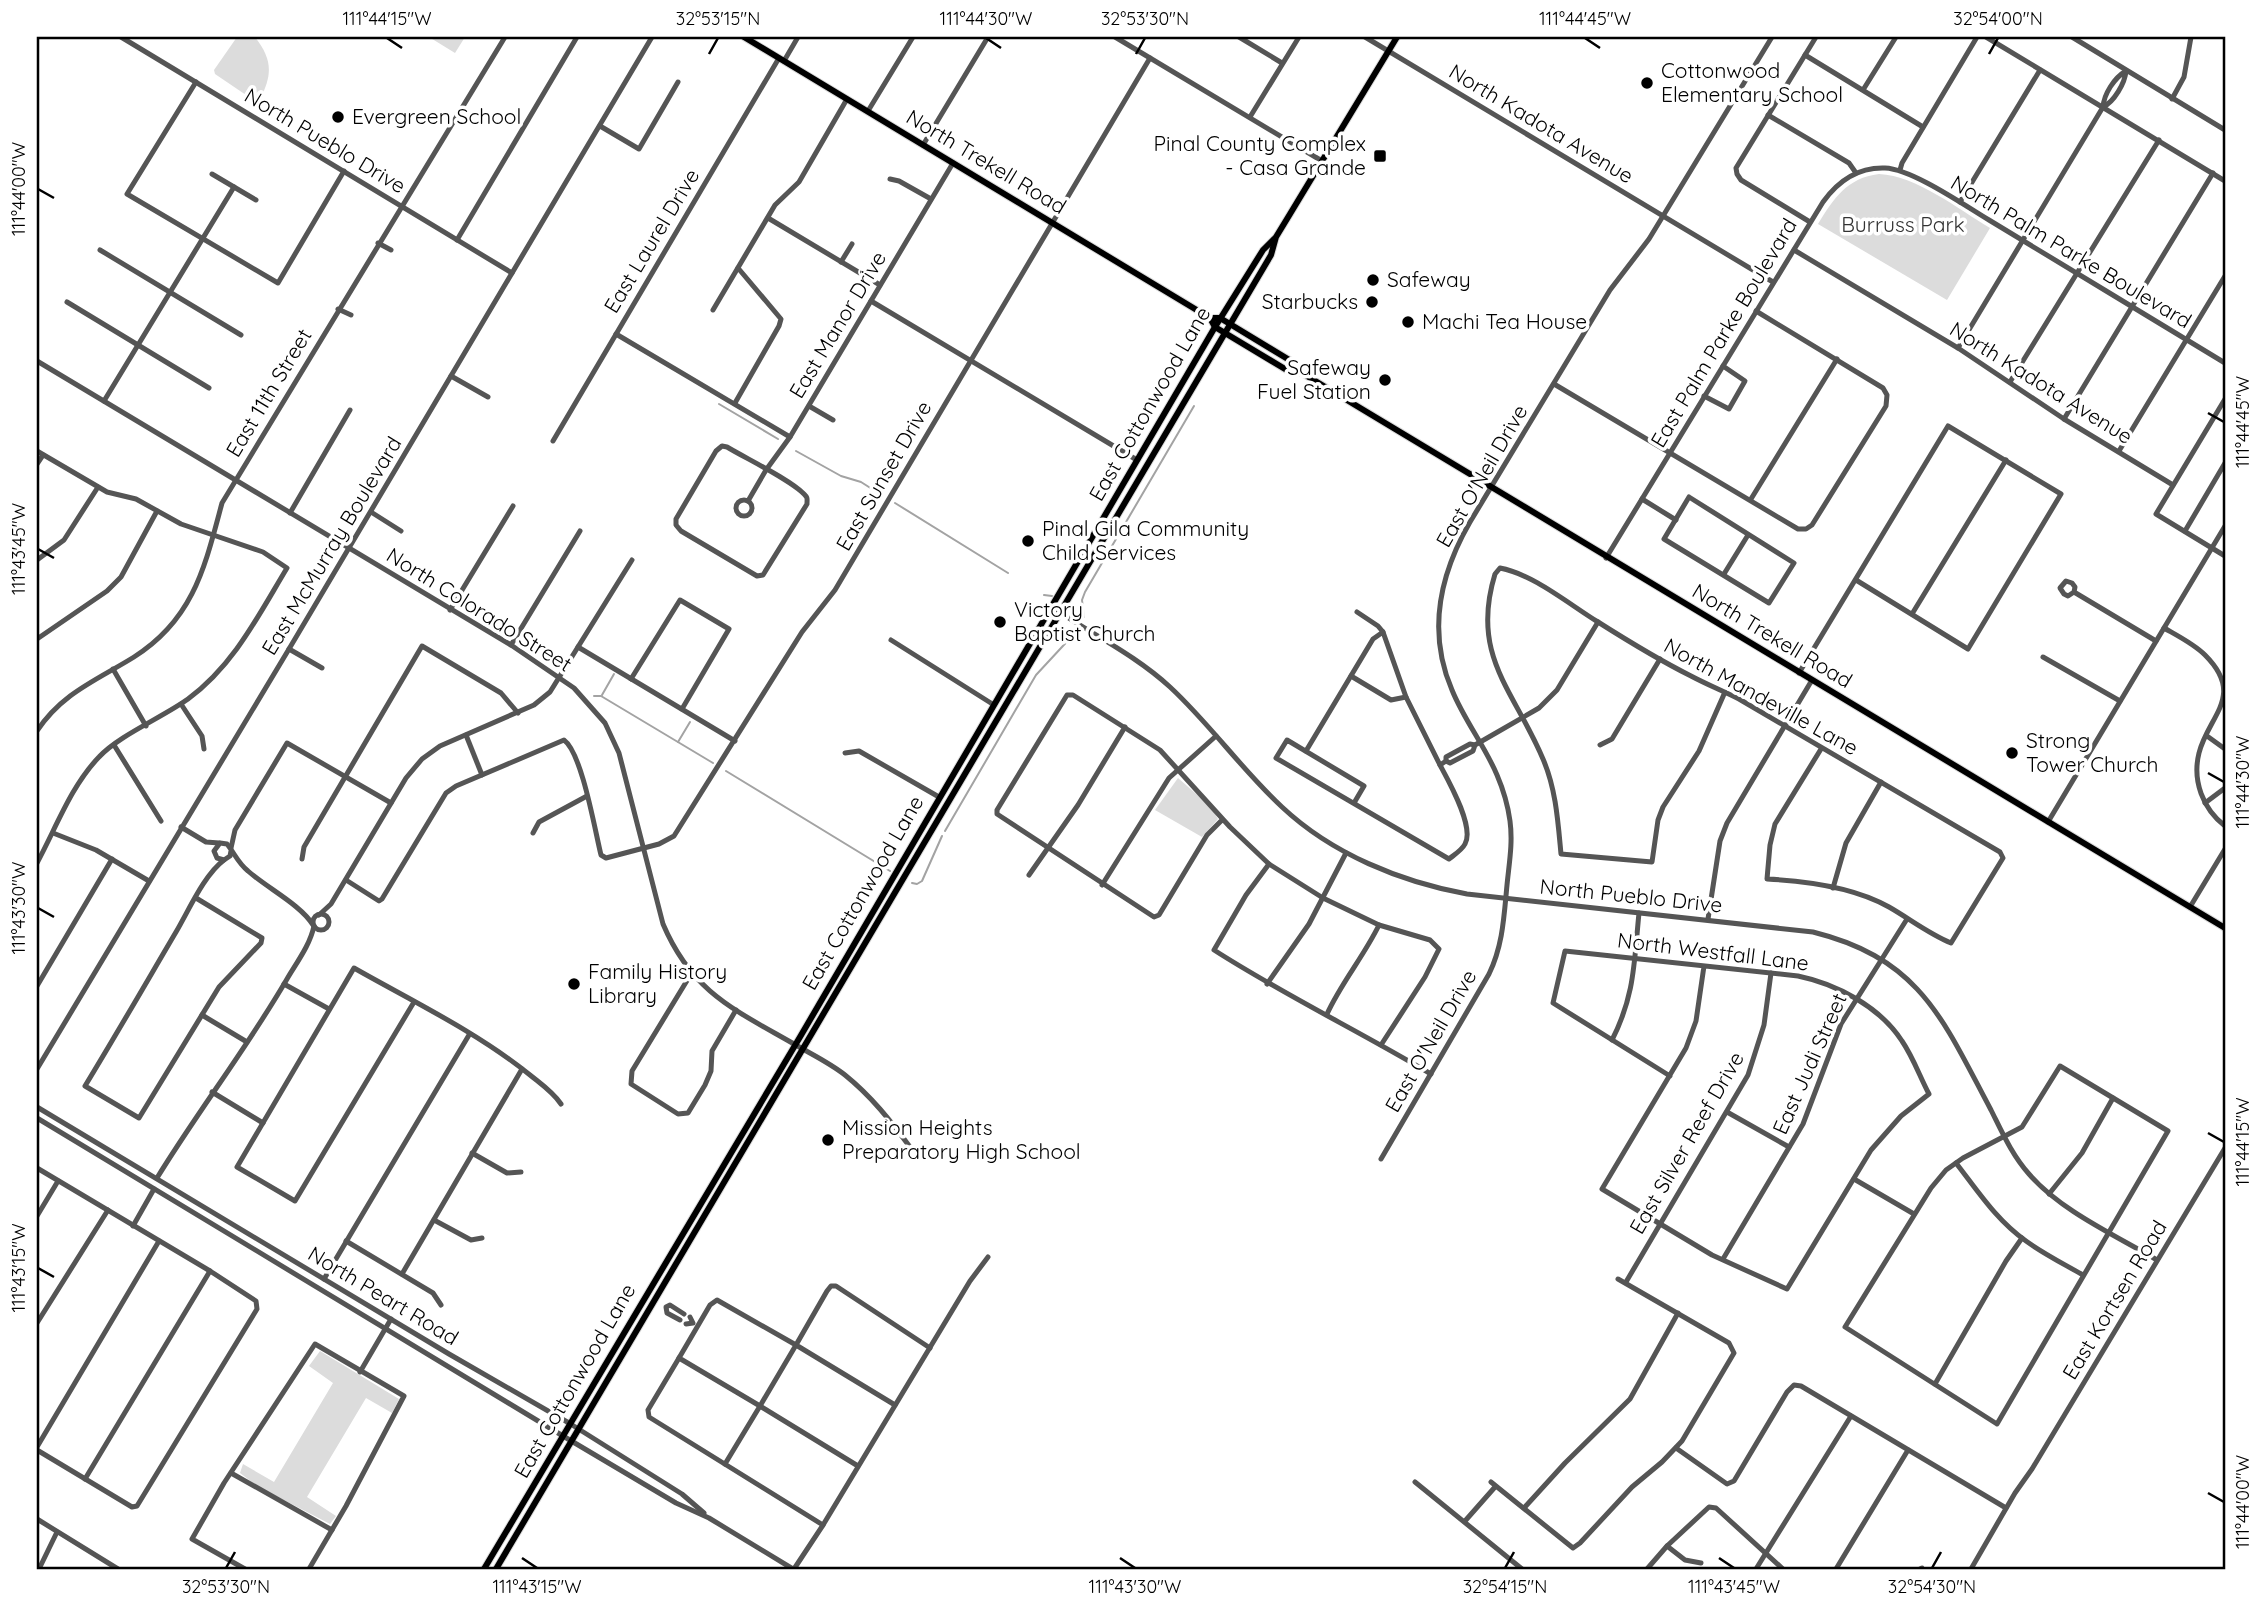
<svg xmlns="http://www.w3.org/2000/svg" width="2262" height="1606" viewBox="0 0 2262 1606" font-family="Quicksand,sans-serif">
<rect width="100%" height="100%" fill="#fff"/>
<!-- green -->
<g fill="#dcdcdc">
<path d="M237,37H255C272,59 273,74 260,99L246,95L215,74L214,70Z"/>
<polygon points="429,37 465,37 455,53"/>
<path d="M1879,174C1917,176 1958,209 1990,228L1947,300L1818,224C1834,198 1847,178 1879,174Z"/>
<polygon points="1178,778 1210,806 1218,819 1202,837 1155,810"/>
<polygon points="320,1351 399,1399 392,1413 366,1398 307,1497 336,1516 330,1524 257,1486 240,1473 243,1464 274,1482 333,1383 309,1366"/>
</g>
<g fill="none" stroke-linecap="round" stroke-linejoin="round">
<!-- stream -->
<g stroke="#a3a3a3" stroke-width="2">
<polyline points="719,404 778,439"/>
<polyline points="796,451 841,476 861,482 883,496"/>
<polyline points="895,503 1008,573"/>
<polyline points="1044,595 1052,596"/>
<polyline points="1084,617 1082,600 1085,592 1194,406"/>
<polyline points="602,695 614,674"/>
<polyline points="594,696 601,696 713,763"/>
<polyline points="678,742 690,722"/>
<polyline points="726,771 890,871"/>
<polyline points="945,831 1036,675 1074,634"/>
<polyline points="912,883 917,884 922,881 942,836"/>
</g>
<defs>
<g id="major">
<polyline points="744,37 1210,318 1220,318 1230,324 1296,364 1302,373"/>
<polyline points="1210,318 1215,327 1290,372 1302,373 2225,928"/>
<polyline points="484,1569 800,1037 1215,327 1263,250 1274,239"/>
<polyline points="496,1569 1271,255 1276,237 1290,214 1397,37"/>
</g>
</defs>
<!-- major casing -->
<use href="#major" stroke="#dbdbdb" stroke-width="8"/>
<!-- minor -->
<g stroke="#555" stroke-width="5">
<polyline points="121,37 512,273"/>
<polyline points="1115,37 1322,161"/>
<polyline points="1239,37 1282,63"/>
<polyline points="1365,37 1773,282"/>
<polyline points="1986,37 2225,181"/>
<polyline points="2072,37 2225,130"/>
<polyline points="1805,55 1923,127"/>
<polyline points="784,61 798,37"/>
<polyline points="196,82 127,194 278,283 344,171"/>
<polyline points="1863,90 1896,37"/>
<polyline points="2172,99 2184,77 2191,37"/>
<polyline points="868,111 913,37"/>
<polyline points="1768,115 1849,163 1856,173"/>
<polyline points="1250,117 1299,37"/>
<polyline points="600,126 639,149 678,82"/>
<polyline points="923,145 988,37"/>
<polyline points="1900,170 1902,163 1977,37"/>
<polyline points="212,174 256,200"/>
<polyline points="890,179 899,181 931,199"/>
<polyline points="1960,202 2040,70"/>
<polyline points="768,218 880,285"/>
<polyline points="1810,222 1741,180 1737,174 1736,168 1816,37"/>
<polyline points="457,240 577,37"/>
<polyline points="378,243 391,250"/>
<polyline points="100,250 241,335"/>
<polyline points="1794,250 1958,348 2064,419 2173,485"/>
<polyline points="841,262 852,244"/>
<polyline points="871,301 1137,460"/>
<polyline points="67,302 209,388"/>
<polyline points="338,309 351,315"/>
<polyline points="713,310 775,205 799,182 847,99"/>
<polyline points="616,334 790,437"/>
<path d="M1958,348L2103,107C2104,94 2114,78 2126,71C2125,83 2114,102 2103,107"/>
<path d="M37,361L511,645L574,688L605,723L619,753L663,924C692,992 733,1009 794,1044C811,1054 830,1063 845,1075C871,1096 890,1120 910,1147"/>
<polyline points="451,376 488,397"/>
<polyline points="2010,382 2159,140"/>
<polyline points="1554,384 1798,529 1806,529 1812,525 1886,406 1887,395 1883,388 1756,311"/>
<polyline points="1704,396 1729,409 1745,381 1723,366"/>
<polyline points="2225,399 2156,514 2225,556"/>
<polyline points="104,401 234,187"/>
<polyline points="735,403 779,326 781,319 738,268"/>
<polyline points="809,406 833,420"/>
<polyline points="2064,419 2213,173"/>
<polyline points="553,441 779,58"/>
<path d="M722,446L727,447C747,459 789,479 804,494C808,498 807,498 807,504L763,575L757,576L681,531L676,525V519L716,451Z"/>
<path d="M37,451L107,492L136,499L181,524L263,552L287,568C258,616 234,665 188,699C163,717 118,736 99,757C71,786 56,828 37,863"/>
<polyline points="2119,451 2225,276"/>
<polyline points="37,464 43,455"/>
<polygon points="1689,497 1794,563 1769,603 1664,539"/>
<polyline points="1642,499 1676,520"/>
<polyline points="1751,499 1837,359"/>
<circle cx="744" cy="508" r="8"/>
<polyline points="748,501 766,470 790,437 953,163"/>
<polyline points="371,512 401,531"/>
<polyline points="290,513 350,410"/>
<polyline points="2185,531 2225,463"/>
<path d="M1606,558L1823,202C1838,181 1858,167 1885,168C1912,169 1964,205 1989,220C2068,267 2146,316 2225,363"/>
<polyline points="37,560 64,540 98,487"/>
<polyline points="1724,574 1748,535"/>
<polyline points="2074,592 2075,587 2072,583 2066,581 2060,588 2064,594 2068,596 2074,592 2156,641"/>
<path d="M1052,607C1091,634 1134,654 1170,687C1210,724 1242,770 1282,807C1332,854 1401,882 1467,894L1813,932C1921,959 1943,1020 1991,1110C2002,1132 2012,1155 2029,1174C2061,1211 2115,1235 2157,1260"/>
<polyline points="450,610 513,506"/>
<polyline points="1357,612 1378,626 1383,632"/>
<polyline points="1912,614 2006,460"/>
<path d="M2164,628C2178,636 2194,644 2205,655C2246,696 2208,716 2199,753C2192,781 2203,809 2225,826"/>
<polyline points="37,639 107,591 121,577 157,511"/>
<polyline points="891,640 994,705"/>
<polyline points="511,645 580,531"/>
<polyline points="578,647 735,741"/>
<polyline points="289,649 322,668"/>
<polyline points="2043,657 2120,701"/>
<polyline points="113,669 146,726"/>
<polyline points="1799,673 1948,426 2061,494 1968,649 1856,580"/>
<polyline points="1351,676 1391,700 1406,697"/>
<polyline points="631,679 680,600 729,629 682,709"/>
<path d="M1725,692L1699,751L1663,807L1658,820L1652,862L1561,854C1558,822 1556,789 1543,759C1514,690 1470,656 1495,574L1500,568C1533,574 1570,605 1598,622C1628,641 1659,660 1691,676C1706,684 1723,691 1739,699L2000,852L2003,858L1951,943C1929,934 1910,919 1889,907C1854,887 1806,881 1767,879L1770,845L1775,824L1821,749"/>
<polyline points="181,704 202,736 204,749"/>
<path d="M37,731C62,693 97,680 134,657C194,619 205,566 222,503L505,37"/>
<polyline points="466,735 482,775"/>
<polyline points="2207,736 2225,749"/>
<polyline points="114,745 161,821"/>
<polyline points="1475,745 1470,744 1446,757 1446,761 1450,763 1473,751 1475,745 1539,708 1557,690 1598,622"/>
<polyline points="1600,745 1612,739 1660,659"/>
<polyline points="1306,751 1373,639 1383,632 1406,697 1440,765"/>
<polyline points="845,753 859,751 939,797"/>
<path d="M1354,803L1364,786L1287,740L1276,758L1449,859C1454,855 1462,850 1465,844C1475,827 1448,780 1440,765L1446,761"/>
<polyline points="2205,803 2225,788"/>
<polyline points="1222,820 1207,835 1159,915 1154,917 997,814 997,810 1067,695 1073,695 1160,750 1230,827 1269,864 1323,898 1379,925 1430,940 1439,949 1425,977 1381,1045"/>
<polyline points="2048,822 2225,526"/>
<polyline points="181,827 206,842 219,843"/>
<polyline points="53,833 96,850 149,881"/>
<polyline points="533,833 539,822 587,796"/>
<polyline points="231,848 235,830 287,743 391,803"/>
<path d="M231,851L230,856L224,860L217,858L214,851L220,843L227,844C235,854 238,863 248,871C267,888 301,905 313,925"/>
<polyline points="302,859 304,847 422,646 501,693 518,713"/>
<path d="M1269,864L1246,895L1214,950C1284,995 1359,1031 1431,1074"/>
<polyline points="1029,875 1078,805 1125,727"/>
<path d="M346,880L379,901L382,899L446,793L456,786L564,740C582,753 595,831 601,855L606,858L659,844L674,836L802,632L835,590L1150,58"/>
<polyline points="1102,885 1169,778 1216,736"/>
<polyline points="1833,888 1846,843 1881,782"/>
<path d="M196,898L262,938L261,943L219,987L139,1118L85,1086C116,1035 146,983 176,932C189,910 204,875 224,860"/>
<polyline points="2190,907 2225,849"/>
<circle cx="321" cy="922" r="8"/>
<polyline points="319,915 331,904 406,778 422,759 440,746 534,705 550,692 632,560"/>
<polyline points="1708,919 1720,841 1727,823 1812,680"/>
<polyline points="691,974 632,1071 631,1084 678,1114 688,1113 705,1085 711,1071 712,1051 736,1010"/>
<polyline points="284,984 329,1009"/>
<polyline points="1267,984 1309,924 1346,853"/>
<polyline points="37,986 112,859"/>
<path d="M414,1002L295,1201L237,1167L354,968C412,1001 477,1032 530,1075C541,1084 553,1092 561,1104"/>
<path d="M1327,1014C1341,983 1364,956 1379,925"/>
<polyline points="202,1015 247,1042"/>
<path d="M1612,1040C1635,995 1634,962 1639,913"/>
<polygon points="2060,1066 2168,1131 1997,1424 1845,1327 1931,1188 1946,1170 1963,1158 2022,1127"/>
<polyline points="37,1069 289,649 652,37"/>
<path d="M1670,1076L1553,1003L1565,951L1798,976C1837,984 1880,1007 1902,1041C1913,1057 1920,1077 1929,1094L1901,1116L1871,1150L1787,1289L1712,1255L1602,1189L1686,1048L1696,1021L1704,966"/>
<polyline points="212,1092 263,1123"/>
<polyline points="37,1107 449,1354 569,1423 682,1494 704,1513"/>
<polyline points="1727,1112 1789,1147"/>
<polyline points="37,1118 563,1436 676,1503 709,1518 793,1569"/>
<polyline points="472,1153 507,1173 521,1172"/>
<path d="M1381,1159L1489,974C1503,945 1504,916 1507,885C1509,864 1513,843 1510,821C1508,806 1503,789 1497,775C1485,746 1464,720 1452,690C1427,632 1440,574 1470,522L1610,290L1649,239L1772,37"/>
<path d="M1956,1163C1977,1190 1997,1221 2026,1241C2044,1254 2064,1264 2083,1275"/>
<polyline points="37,1168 210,1271 256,1301 257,1309 137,1506 132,1507 37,1450"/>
<path d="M157,1178C198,1111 247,1048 287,979C297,962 310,945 314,926"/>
<polyline points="1854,1179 1914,1214"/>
<polyline points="2049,1194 2082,1153 2113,1098"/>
<polyline points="37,1216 58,1181"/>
<polyline points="434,1220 471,1240 482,1238"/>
<polyline points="133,1226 154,1189"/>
<polyline points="346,1241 433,1293 441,1305"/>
<polyline points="1723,1259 1803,1124 1841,1024 1907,919"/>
<polyline points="402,1274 522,1069"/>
<polyline points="324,1279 469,1035"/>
<polyline points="1626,1282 1748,1075 1764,1025 1771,973"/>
<polygon points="717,1300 796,1345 760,1406 679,1358 710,1305"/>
<polyline points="680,1320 667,1313 666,1307 670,1305 684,1314"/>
<polyline points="37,1323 108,1210"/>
<polyline points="686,1324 693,1323 690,1317"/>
<polyline points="679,1358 648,1410 649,1417 823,1525 970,1281 988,1257"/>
<polyline points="360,1372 391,1319"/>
<polyline points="1935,1384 2006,1261 2022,1238"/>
<polyline points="895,1405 796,1345 827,1291 831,1286 836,1286 930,1348"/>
<polyline points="37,1447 159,1241"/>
<polyline points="1676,1448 1727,1484 1734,1481 1787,1392 1794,1385 1801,1386 2006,1508"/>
<polyline points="725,1464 760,1406 858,1466"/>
<polyline points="231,1473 332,1530"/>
<polyline points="85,1479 210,1271"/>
<polyline points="1415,1482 1522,1569"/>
<polyline points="1491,1482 1573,1548 1580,1543 1632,1487 1662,1462 1682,1441 1734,1353 1729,1343 1618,1279"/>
<polyline points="1524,1508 1565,1463 1630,1399 1678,1313"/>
<polyline points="37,1519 118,1569"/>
<polyline points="1465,1521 1495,1487"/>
<polyline points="1667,1546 1685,1560 1701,1563"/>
<polyline points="39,1569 57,1532"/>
<polyline points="245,1569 192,1539 224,1483 315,1344 404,1396 346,1506 309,1569"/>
<polyline points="794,1569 823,1525"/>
<polyline points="1647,1569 1667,1546 1709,1507 1716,1508 1783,1569"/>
<polyline points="1756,1569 1851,1416"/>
<polyline points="1836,1569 1908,1450"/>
<polyline points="1920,1569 1922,1568"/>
<polyline points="1971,1569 2015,1493 2032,1469 2225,1148"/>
</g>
<!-- major -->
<use href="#major" stroke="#000" stroke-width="6"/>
</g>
<!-- ticks -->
<path fill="none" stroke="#000" stroke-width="2.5" d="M387,38L402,48M986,38L1001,48M1585,38L1600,48M709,54L718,38M1136,54L1145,38M1989,54L1998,38M38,189L54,198M2208,413L2224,422M38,549L54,558M2208,773L2224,782M38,908L54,917M2208,1133L2224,1142M38,1268L54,1277M2208,1493L2224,1502M522,1558L537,1568M1120,1558L1135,1568M1719,1558L1734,1568M226,1568L235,1552M1505,1568L1514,1552M1932,1568L1941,1552"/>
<!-- markers -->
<g fill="#000" stroke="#fff" stroke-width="2.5">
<circle cx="1647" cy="83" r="7"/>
<circle cx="338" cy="117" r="7"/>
<rect x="1373" y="149" width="14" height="14" rx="3.5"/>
<circle cx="1373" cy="280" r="7"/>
<circle cx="1372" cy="302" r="7"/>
<circle cx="1408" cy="322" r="7"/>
<circle cx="1385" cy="380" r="7"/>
<circle cx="1028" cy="541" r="7"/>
<circle cx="1000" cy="622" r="7"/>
<circle cx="2012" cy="753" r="7"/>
<circle cx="574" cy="984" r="7"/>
<circle cx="828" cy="1140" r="7"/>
</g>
<g text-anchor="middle" stroke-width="7" stroke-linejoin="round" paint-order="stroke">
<!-- poi labels -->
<g font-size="21" fill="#000" stroke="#fff" text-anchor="start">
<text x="1661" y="78">Cottonwood<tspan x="1661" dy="24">Elementary School</tspan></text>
<text x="352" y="124">Evergreen School</text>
<text x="1366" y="151" text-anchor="end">Pinal County Complex<tspan x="1366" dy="24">- Casa Grande</tspan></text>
<text x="1387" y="287">Safeway</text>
<text x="1358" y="309" text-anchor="end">Starbucks</text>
<text x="1422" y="329">Machi Tea House</text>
<text x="1371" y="375" text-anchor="end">Safeway<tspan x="1371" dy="24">Fuel Station</tspan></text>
<text x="1042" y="536">Pinal Gila Community<tspan x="1042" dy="24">Child Services</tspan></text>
<text x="1014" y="617">Victory<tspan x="1014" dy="24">Baptist Church</tspan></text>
<text x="2026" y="748">Strong<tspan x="2026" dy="24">Tower Church</tspan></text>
<text x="588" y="979">Family History<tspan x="588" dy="24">Library</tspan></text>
<text x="842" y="1135">Mission Heights<tspan x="842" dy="24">Preparatory High School</tspan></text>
</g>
<!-- street labels -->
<g font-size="21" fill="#000" stroke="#fff">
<text transform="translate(1541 124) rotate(31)" y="7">North Kadota Avenue</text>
<text transform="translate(325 141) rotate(31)" y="7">North Pueblo Drive</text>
<text transform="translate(986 162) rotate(31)" y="7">North Trekell Road</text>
<text transform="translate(652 241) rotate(-59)" y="7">East Laurel Drive</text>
<text transform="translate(2071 252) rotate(31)" y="7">North Palm Parke Boulevard</text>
<text transform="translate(838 325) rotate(-59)" y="7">East Manor Drive</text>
<text transform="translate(1724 333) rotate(-59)" y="7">East Palm Parke Boulevard</text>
<text transform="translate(2041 383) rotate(32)" y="7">North Kadota Avenue</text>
<text transform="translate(269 393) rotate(-59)" y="7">East 11th Street</text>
<text transform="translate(1150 404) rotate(-60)" y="7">East Cottonwood Lane</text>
<text transform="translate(884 476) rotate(-60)" y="7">East Sunset Drive</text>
<text transform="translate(1482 476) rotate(-60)" y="7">East O'Neil Drive</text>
<text transform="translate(332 546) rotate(-59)" y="7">East McMurray Boulevard</text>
<text transform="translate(479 610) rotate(32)" y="7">North Colorado Street</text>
<text transform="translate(1772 636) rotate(31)" y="7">North Trekell Road</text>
<text transform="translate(1761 697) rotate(29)" y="7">North Mandeville Lane</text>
<text transform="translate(863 893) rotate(-60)" y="7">East Cottonwood Lane</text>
<text transform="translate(1631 896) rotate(6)" y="7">North Pueblo Drive</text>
<text transform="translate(1713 952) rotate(7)" y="7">North Westfall Lane</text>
<text transform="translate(1431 1041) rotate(-60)" y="7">East O'Neil Drive</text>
<text transform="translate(1810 1064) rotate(-66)" y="7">East Judi Street</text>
<text transform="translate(1687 1143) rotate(-60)" y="7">East Silver Reef Drive</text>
<text transform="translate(383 1296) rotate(31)" y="7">North Peart Road</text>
<text transform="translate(2115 1300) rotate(-59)" y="7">East Kortsen Road</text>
<text transform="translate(575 1381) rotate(-60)" y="7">East Cottonwood Lane</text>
</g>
<!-- park labels -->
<g font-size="21" fill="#333" stroke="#fff">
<text x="1903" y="232">Burruss Park</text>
</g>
</g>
<!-- border -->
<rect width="2262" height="1606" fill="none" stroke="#ffffff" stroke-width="77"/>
<rect x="38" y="38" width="2186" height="1530" fill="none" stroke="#000" stroke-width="2.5"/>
<g font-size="18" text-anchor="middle" fill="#000">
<text x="387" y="25">111°44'15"W</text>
<text x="718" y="25">32°53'15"N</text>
<text x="986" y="25">111°44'30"W</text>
<text x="1145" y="25">32°53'30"N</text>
<text x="1585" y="25">111°44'45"W</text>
<text x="1998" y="25">32°54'00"N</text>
<text transform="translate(19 189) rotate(-90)" y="6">111°44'00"W</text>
<text transform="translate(2243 422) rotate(-90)" y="6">111°44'45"W</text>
<text transform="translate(19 549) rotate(-90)" y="6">111°43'45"W</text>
<text transform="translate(2243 782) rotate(-90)" y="6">111°44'30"W</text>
<text transform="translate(19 908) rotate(-90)" y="6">111°43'30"W</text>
<text transform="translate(2243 1142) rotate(-90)" y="6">111°44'15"W</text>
<text transform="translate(19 1268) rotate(-90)" y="6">111°43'15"W</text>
<text transform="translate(2243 1502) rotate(-90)" y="6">111°44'00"W</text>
<text x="226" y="1593">32°53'30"N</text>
<text x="537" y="1593">111°43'15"W</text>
<text x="1135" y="1593">111°43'30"W</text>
<text x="1505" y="1593">32°54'15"N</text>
<text x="1734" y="1593">111°43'45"W</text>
<text x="1932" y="1593">32°54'30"N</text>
</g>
</svg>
